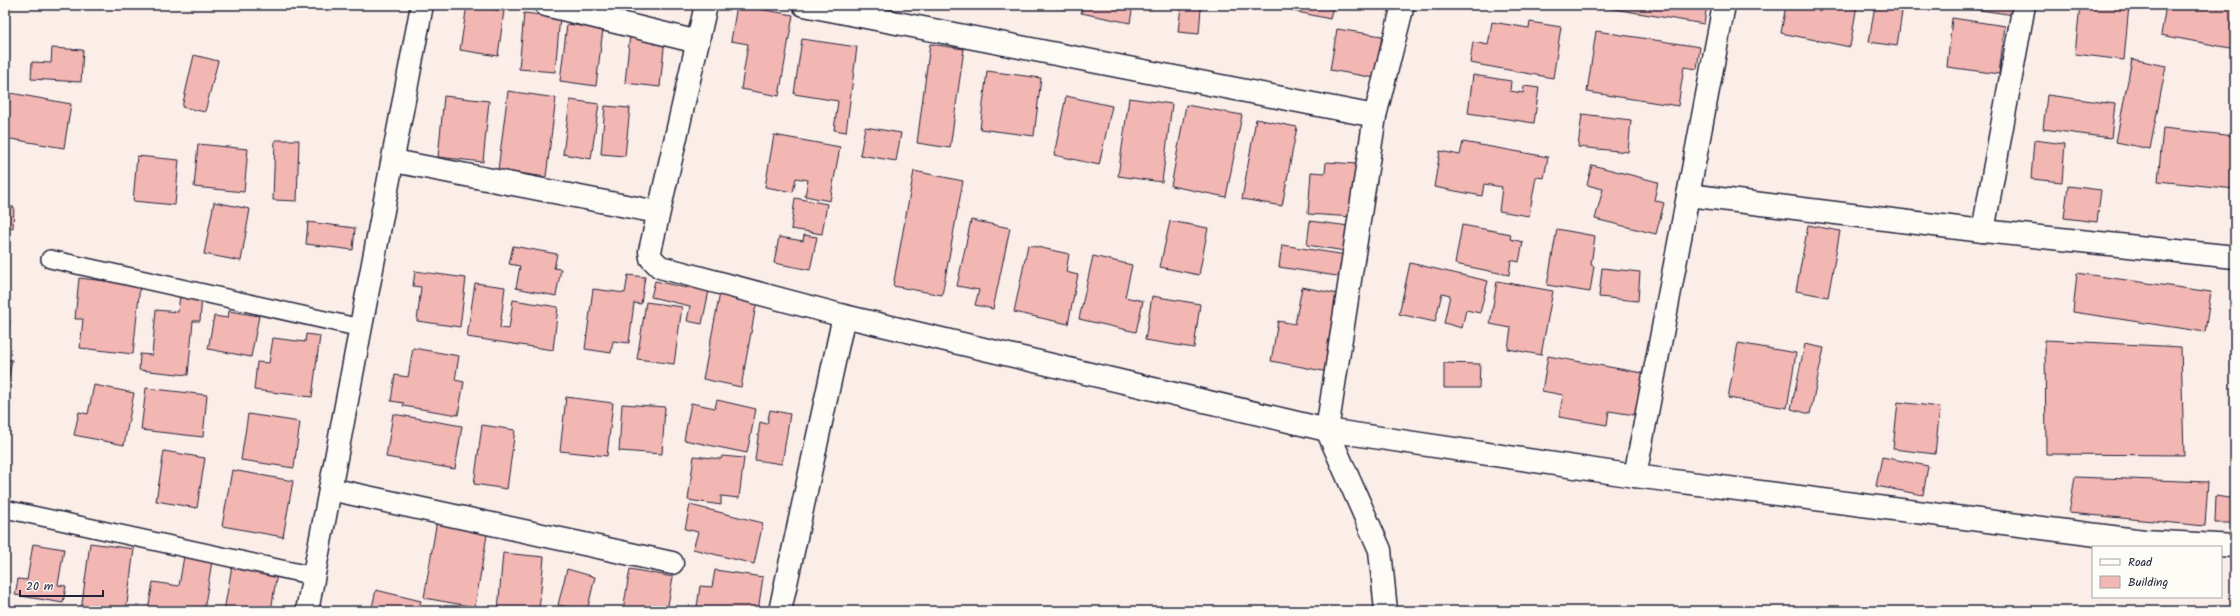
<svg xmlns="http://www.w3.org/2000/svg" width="2240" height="616" viewBox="0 0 2240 616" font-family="Kalam,sans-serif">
<rect width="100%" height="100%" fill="#fbeee9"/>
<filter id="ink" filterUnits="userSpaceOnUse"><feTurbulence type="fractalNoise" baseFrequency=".025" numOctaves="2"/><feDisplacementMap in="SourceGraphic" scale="8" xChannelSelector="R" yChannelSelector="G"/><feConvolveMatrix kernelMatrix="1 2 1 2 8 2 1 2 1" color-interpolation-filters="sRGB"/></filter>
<g filter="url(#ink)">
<!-- building -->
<g fill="#f2b6b3" stroke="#22223b">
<polygon points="467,5 504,11 498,56 460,50"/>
<polygon points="737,5 793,15 779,96 741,89 748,44 731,41"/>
<polygon points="1035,5 1065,5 1064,9"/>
<polygon points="1083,5 1133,5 1130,23 1081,13"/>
<polygon points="1294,5 1333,5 1330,19 1293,11"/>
<polygon points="1608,5 1707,5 1704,24 1608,8"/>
<polygon points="1786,5 1857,5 1850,47 1781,33"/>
<polygon points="1875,5 1903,5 1897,46 1869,42"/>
<polygon points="1947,5 2015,5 2014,15"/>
<polygon points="2080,5 2129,5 2124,60 2075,54"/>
<polygon points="2166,5 2235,5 2235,49 2161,35"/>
<polygon points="1181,6 1201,8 1199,34 1178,32"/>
<polygon points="524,13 560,17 555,72 519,69"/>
<polygon points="1952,18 2005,26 1999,74 1947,67"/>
<polygon points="1492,22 1529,28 1530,22 1561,27 1553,78 1470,63 1473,42 1488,45"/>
<polygon points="567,24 603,29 596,86 560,81"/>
<polygon points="1337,29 1382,36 1375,78 1330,70"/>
<polygon points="1596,31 1700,47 1697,69 1684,67 1678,106 1587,92"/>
<polygon points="630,34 665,38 660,87 625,83"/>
<polygon points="802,39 857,47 846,132 834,130 838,101 794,94"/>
<polygon points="930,44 964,49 950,148 917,143"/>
<polygon points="52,48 83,50 81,82 31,79 32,62 51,63"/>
<polygon points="194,55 218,61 205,112 182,107"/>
<polygon points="2132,59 2166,66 2150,149 2116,142"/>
<polygon points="987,71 1041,78 1034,136 980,129"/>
<polygon points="1473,75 1511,81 1510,91 1523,93 1524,86 1539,88 1534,123 1468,113"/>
<polygon points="508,91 556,98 546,177 498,170"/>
<polygon points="5,92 71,104 64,148 5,138"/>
<polygon points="2047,95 2115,104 2111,138 2043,129"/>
<polygon points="444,96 489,101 483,162 438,157"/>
<polygon points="1066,96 1112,106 1099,165 1054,155"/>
<polygon points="1129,98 1172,104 1162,182 1118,176"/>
<polygon points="570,100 599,104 591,159 563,154"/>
<polygon points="1186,105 1242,115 1226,197 1171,186"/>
<polygon points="605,106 630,108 625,156 601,154"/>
<polygon points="1582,114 1631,120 1628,152 1578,147"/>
<polygon points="1256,119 1297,127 1282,206 1242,199"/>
<polygon points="865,127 901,133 896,161 860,155"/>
<polygon points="2163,128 2235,136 2235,189 2158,181"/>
<polygon points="774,135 840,147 830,201 805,196 808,180 796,178 793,192 765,187"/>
<polygon points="275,140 299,140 297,201 273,200"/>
<polygon points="2034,140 2065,144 2062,182 2031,179"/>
<polygon points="1463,142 1548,157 1544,178 1536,177 1529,216 1499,211 1502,187 1484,184 1482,196 1434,187 1440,151 1460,155"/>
<polygon points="198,144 248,149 244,192 194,187"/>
<polygon points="137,156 179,160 175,205 133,201"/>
<polygon points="1326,162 1357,164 1353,217 1308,214 1311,172 1325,173"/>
<polygon points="1592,165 1658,182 1654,200 1664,203 1656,234 1595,219 1603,189 1587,185"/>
<polygon points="914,171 963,181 942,295 893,286"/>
<polygon points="2068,186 2101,190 2097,222 2064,218"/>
<polygon points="795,198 827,204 822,234 791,229"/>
<polygon points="214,202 250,209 241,261 204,254"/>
<polygon points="5,207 14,207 13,228 5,228"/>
<polygon points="971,220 1010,228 993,309 975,305 979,290 957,286"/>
<polygon points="1170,221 1208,228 1199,275 1160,267"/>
<polygon points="1310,221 1349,226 1345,251 1307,245"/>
<polygon points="308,222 355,228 353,250 306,244"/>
<polygon points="1462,225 1511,234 1510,239 1523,242 1519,262 1511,260 1509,275 1455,264"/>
<polygon points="1808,225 1840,231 1828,297 1796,291"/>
<polygon points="1557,229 1595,236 1591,265 1594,266 1590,292 1547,285"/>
<polygon points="804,235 817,237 810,270 774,263 779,237 803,241"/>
<polygon points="1028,245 1069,254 1066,272 1078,275 1068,324 1014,312"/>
<polygon points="1282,245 1346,255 1343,277 1279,267"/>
<polygon points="513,246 557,254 554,268 561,269 556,296 516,288 520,266 509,264"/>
<polygon points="1093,256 1132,265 1125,297 1143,301 1136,332 1079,319"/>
<polygon points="1410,263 1488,281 1480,313 1466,310 1462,328 1444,323 1450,295 1442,293 1435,322 1399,314"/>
<polygon points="1602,268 1640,272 1638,301 1599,297"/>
<polygon points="415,271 466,278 460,327 417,321 421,287 413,286"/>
<polygon points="2077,273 2211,292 2205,332 2073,312"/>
<polygon points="628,275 645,277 641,304 634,303 629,343 613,341 611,353 585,349 593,289 625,293"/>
<polygon points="79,278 140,285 133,354 80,348 83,319 75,319"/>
<polygon points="655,281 687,288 688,281 710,286 702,324 687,321 690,306 651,297"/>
<polygon points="1497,281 1553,291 1541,355 1508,349 1511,328 1490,324"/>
<polygon points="475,283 505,287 500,328 509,329 513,300 558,307 553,350 467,337"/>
<polygon points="1302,287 1343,295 1328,372 1271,361 1278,321 1295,324"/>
<polygon points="720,293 757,300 741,387 703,379"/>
<polygon points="180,295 202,297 200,321 193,321 188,375 139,370 140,354 152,355 156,310 178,312"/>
<polygon points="1152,296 1200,304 1194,348 1145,340"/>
<polygon points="646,302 682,307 674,364 637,359"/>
<polygon points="229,311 259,316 251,357 208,349 214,316 228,318"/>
<polygon points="5,320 10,321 6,349 5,349"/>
<polygon points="306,334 320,336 312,397 254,390 257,362 269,363 273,338 305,342"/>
<polygon points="2045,340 2181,347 2184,455 2046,454"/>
<polygon points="1738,343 1796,353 1787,408 1728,398"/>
<polygon points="1805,344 1824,348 1810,414 1791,409"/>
<polygon points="413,348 459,356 455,380 464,382 458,415 403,406 404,403 391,401 395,375 408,377"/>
<polygon points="1548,356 1648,374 1641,416 1609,411 1607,425 1559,417 1563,395 1542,391"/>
<polygon points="5,359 12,360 6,391 5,391"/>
<polygon points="1444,363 1480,364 1479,388 1444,388"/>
<polygon points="94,385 134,393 124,445 74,435 79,412 88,414"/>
<polygon points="146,388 207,395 203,437 141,430"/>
<polygon points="566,397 613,403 607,456 560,451"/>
<polygon points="717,400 756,409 747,453 684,440 691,403 715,408"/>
<polygon points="1898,402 1940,407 1935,454 1893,449"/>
<polygon points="622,404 665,407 662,454 619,451"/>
<polygon points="770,410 790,414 782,464 755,460 760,422 767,424"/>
<polygon points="248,414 300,422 294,468 241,460"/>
<polygon points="393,414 462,426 455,469 386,457"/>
<polygon points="482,425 515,430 507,489 474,484"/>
<polygon points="164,451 205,458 197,508 156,501"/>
<polygon points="694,456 721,459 722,456 744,458 739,498 721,496 721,505 688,500"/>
<polygon points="1882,457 1928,466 1923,495 1876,486"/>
<polygon points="232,470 293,481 283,537 222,526"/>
<polygon points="2075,477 2208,482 2205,526 2069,513"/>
<polygon points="2216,496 2235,499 2235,523 2215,523"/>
<polygon points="690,505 763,523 754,564 693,549 698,532 685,529"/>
<polygon points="437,520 488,529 475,607 424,598"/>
<polygon points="90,543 134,549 126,611 81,611"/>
<polygon points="33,544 64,549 58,585 66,586 63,603 15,595 18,579 27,580"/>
<polygon points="503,553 544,557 539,611 498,610"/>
<polygon points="184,556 212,561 204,611 148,610 153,582 179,586"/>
<polygon points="232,566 277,573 271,611 224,611"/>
<polygon points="567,569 595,577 587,611 558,605"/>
<polygon points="630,569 673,577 667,611 623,610"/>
<polygon points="715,570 763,577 758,611 708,611 708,608 697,607 700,586 712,587"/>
<polygon points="376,590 421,601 418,611 371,611"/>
</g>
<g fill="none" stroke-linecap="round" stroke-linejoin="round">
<defs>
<g id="lane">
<polyline points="50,259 361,328"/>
<polyline points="5,509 314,576"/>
</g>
<g id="street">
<polyline points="546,5 698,42"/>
<polyline points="706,5 650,251 651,258 660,267 844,316 1327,430 1635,476 2144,541 2235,546"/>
<polyline points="804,5 1375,116"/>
<polyline points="394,161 657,212"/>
<polyline points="1688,195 1983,231 2235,257"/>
<polyline points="1983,231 2024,5"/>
<polyline points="1635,476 1724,5"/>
<polyline points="330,489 672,563"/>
<polyline points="780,611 844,316"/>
<polyline points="1386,611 1380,550 1327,430 1375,116 1403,5"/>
</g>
<polyline id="secondary" points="307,611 422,5"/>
</defs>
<!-- lane casing -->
<use href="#lane" stroke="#22223b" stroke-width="20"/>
<!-- street casing -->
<use href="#street" stroke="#22223b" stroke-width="25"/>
<!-- secondary casing -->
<use href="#secondary" stroke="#22223b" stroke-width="25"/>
<!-- lane -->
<use href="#lane" stroke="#fdfcf7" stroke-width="17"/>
<!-- street -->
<use href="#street" stroke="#fdfcf7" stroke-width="22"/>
<!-- secondary -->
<use href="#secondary" stroke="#fdfcf7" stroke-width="22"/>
</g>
</g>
<!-- margin -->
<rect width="2240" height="616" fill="none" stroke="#fdfcf7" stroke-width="20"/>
<rect x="10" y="10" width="2220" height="596" fill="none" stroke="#22223b" stroke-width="1.5" filter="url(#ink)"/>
<!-- legend -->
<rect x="2092" y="546" width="130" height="52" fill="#fdfcf7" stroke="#a5a5ac"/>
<rect x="2100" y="559" width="20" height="6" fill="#fdfcf7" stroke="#a5a5ac"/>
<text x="2128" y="566" font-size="12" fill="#22223b">Road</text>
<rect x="2100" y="576" width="20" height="12" fill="#f2b6b3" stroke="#a5a5ac"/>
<text x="2128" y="586" font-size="12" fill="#22223b">Building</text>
<!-- scale -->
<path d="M20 590v6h83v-6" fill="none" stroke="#22223b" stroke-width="2"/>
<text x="26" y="590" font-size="12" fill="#22223b" stroke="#fdfcf7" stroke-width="3" paint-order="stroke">20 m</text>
</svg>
